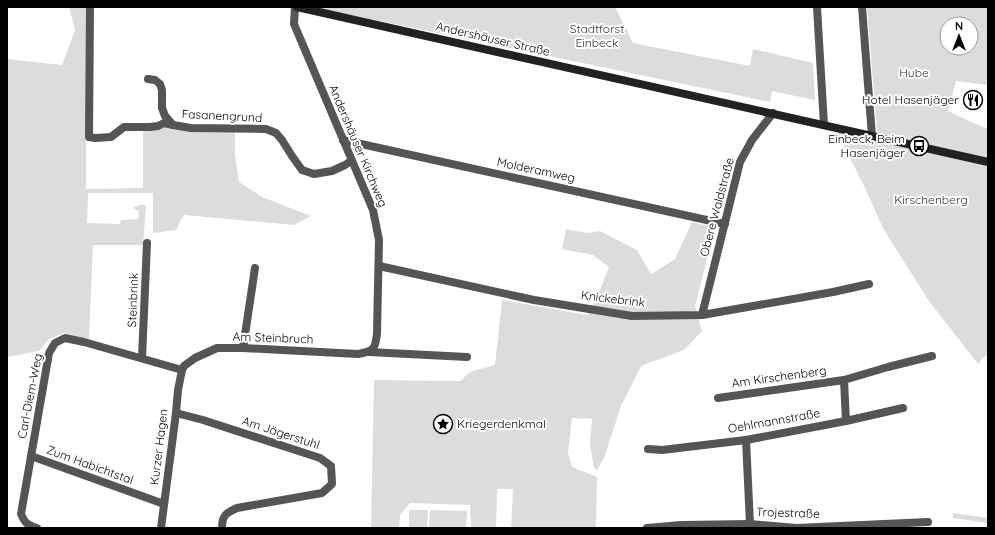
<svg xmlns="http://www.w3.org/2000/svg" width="995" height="535" viewBox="0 0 995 535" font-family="Quicksand,sans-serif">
<rect width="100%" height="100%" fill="#fff"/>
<!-- green -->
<g fill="#dcdcdc" fill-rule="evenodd">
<polygon points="69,7 87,7 86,189 143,188 143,129 173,127 235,132 235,155 239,182 262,197 311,216 294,225 184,215 176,230 153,233 153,193 88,193 87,223 120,224 121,220 138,219 139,212 133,208 142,204 146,206 143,245 93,245 89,339 64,333 49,339 39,351 7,357 7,59 62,65 75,30"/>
<polygon points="313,7 615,7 633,43 750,66 753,49 813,63 815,100 772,91 770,102"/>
<path d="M867,7H988V85L956,81L948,111L971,122L988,129V355L984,357L978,364L929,301L884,230L864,186L836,130L875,139L877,130ZM947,24H971V48H947Z"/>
<polygon points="692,222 715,228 695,306 702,331 684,350 641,366 621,406 604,458 597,470 594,468 590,444 592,419 572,418 568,453 572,467 597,477 596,528 511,528 513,489 497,489 496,528 471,528 470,505 410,503 400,515 399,528 371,528 374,380 460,381 470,372 495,365 502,300 587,315 596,300 609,267 593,255 562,249 566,229 587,233 600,231 637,250 651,274 675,259"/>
<polygon points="409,510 428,510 427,528 409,528"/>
<polygon points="430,510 467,511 466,528 429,528"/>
<polygon points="953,513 988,518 988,523 953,518"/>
</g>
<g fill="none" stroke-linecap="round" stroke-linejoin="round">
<!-- street -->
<g stroke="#555" stroke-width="8">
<polyline points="90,7 89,137 95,138 111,137 124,127 150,127 158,126 164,123 173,125"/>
<polyline points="817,7 824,125"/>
<polyline points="862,7 872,136"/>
<polyline points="148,79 155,80 160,84 162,90 162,108 165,116 173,125 191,128 266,129 276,133 282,140 292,156 302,170 314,174 332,171 345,165 351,161"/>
<polyline points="343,140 725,224"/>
<polyline points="379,266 534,300 632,316 702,315 833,292 869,284"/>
<polyline points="702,315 740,162 752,140 773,113"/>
<polyline points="243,348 255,268"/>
<polyline points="369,352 467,357"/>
<polyline points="142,358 147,243"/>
<polyline points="844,380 846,421"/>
<polyline points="718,398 844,380 888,367 932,356"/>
<path d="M176,413L203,420L320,458L331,466L332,484L322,493L237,508C226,513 222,515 222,528"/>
<polyline points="746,440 750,524"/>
<polyline points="648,449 662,450 746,440 846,421 903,408"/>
<polyline points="31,456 164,504"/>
<path d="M37,528C27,525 25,523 21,514L49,353L55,343L65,338L84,342L182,370"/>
<path d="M161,528L176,413L178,390L182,370L184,366L195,358L217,348H243L358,354C374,351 375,350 377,334L379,240L373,210L294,24L295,7"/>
<polyline points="647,528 681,525 750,524 796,528 928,522"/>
</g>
<!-- secondary -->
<polyline stroke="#222" stroke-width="8" points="297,7 988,162"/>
</g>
<!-- icons -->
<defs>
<symbol id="restaurant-ring" viewBox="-11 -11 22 22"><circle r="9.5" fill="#fff" stroke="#000" stroke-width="1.5"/><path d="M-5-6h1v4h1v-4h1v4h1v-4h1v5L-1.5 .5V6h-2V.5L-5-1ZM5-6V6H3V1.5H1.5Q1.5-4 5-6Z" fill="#000"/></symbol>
<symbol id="bus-ring" viewBox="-11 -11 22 22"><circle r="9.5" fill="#fff" stroke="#000" stroke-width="1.5"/><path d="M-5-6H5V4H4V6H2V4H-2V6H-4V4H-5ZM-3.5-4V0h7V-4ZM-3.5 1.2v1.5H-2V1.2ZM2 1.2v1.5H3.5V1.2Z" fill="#000"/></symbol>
<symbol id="sight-ring" viewBox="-11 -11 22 22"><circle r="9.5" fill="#fff" stroke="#000" stroke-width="1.5"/><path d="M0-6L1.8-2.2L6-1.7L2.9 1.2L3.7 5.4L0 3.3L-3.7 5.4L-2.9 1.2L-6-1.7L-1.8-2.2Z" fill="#000"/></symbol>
</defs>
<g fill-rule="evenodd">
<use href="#restaurant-ring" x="962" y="89" width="22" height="22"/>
<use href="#bus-ring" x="908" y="135" width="22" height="22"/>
<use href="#sight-ring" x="432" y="413" width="22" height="22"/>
</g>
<g text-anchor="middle" stroke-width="4" stroke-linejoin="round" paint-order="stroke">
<!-- park labels -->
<g font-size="12" fill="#333" stroke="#fff">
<text x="597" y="33">Stadtforst<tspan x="597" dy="14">Einbeck</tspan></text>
<text x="914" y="77">Hube</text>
<text x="931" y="204">Kirschenberg</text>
</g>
<!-- street labels -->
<g font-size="12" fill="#000" stroke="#fff">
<text transform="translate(493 39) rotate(13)" y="4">Andershäuser Straße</text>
<text transform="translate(222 116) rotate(3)" y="4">Fasanengrund</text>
<text transform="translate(358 146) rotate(67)" y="4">Andershäuser Kirchweg</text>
<text transform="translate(536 170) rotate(12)" y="4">Molderamweg</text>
<text transform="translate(717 207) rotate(-75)" y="4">Obere Waldstraße</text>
<text transform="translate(613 299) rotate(7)" y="4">Knickebrink</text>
<text transform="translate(133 300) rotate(-88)" y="4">Steinbrink</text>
<text transform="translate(273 338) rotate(2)" y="4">Am Steinbruch</text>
<text transform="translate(779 377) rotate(-8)" y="4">Am Kirschenberg</text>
<text transform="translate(30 396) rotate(-79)" y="4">Carl-Diem-Weg</text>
<text transform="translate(774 421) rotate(-10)" y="4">Oehlmannstraße</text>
<text transform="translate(281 433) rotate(18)" y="4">Am Jägerstuhl</text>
<text transform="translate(159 447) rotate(-83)" y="4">Kurzer Hagen</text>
<text transform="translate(90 465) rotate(20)" y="4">Zum Habichtstal</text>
<text transform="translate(788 513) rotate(2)" y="4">Trojestraße</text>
</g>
<!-- poi labels -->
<g font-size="12" fill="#000" stroke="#fff" text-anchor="end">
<text x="959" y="104">Hotel Hasenjäger</text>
<text x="905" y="143">Einbeck, Beim<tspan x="905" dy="14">Hasenjäger</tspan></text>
<text x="457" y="428" text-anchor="start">Kriegerdenkmal</text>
</g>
</g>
<!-- border -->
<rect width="995" height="535" fill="none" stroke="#000000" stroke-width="16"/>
<!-- north arrow -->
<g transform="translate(959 36)"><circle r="19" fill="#ffffff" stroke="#999999"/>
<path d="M0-3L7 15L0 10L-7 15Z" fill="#000000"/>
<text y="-6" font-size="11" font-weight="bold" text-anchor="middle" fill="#000000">N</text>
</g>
</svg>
